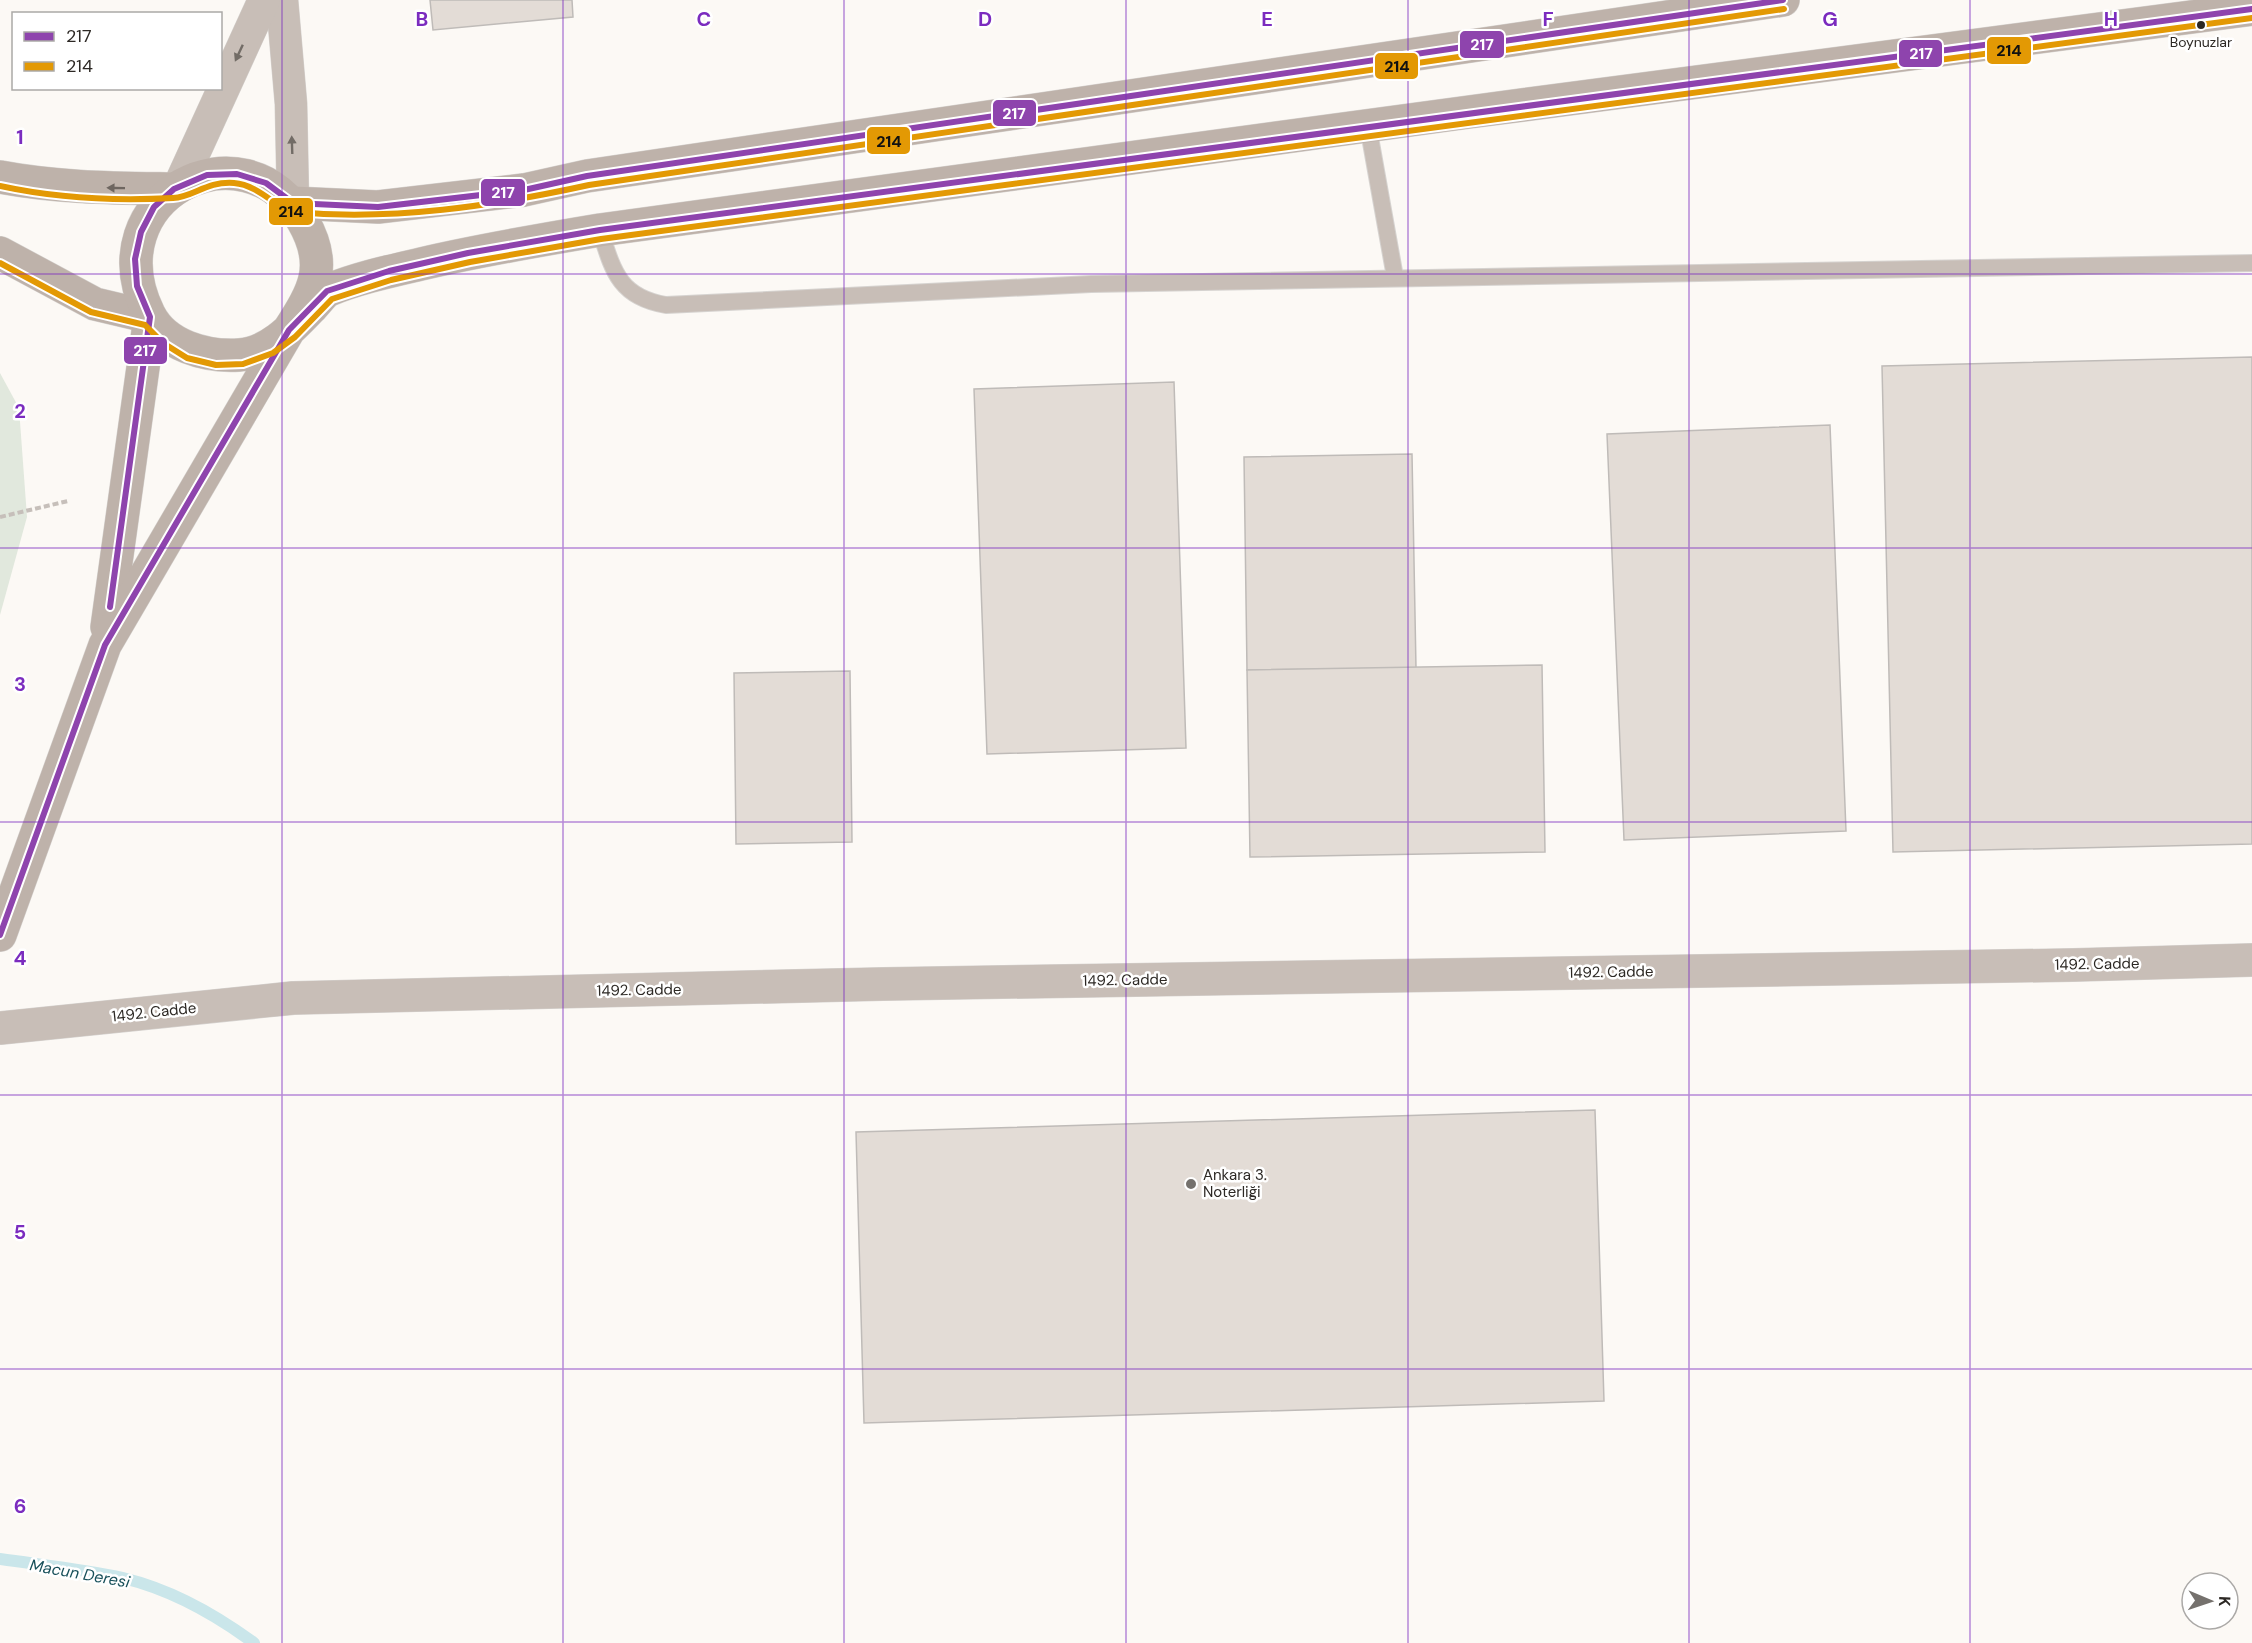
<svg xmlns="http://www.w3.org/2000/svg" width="2252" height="1643" viewBox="0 0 2252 1643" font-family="'DM Sans',sans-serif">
<rect width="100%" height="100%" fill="#fcf9f5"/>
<!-- green -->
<polygon fill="#e1e8dd" points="0,373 19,408 27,517 0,615"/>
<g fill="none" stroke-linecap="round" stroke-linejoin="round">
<!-- stream -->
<path stroke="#cae6ea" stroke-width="12" d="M0,1559C41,1565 83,1569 123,1578C169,1589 216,1615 254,1643"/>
</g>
<!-- building -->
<g fill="#e3dcd6" stroke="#bfbbb8" stroke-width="1.5">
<polygon points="430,0 572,0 573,17 433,30"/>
<polygon points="2252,357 2252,844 1893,852 1882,366"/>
<polygon points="1174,382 1186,748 987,754 974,389"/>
<polygon points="1830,425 1846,831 1624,840 1607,434"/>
<polygon points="1412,454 1416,668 1247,670 1244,457"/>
<polygon points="1542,665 1545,852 1250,857 1247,670"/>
<polygon points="850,671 852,842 736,844 734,673"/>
<polygon points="1595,1110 1604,1401 864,1423 856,1132"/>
</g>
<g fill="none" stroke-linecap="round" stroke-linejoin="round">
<defs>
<g id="service">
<polyline points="1368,126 1395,277"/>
<path d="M600,230C613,271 619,297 666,305L1091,284L2252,263"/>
</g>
<g id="minor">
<polyline points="282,0 291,104 293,203"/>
<polyline points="179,186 264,0"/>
</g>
<polyline id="tertiary" points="0,1028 293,998 883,984 2073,965 2252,960"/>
<g id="secondary">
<path d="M0,177C58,188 116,188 174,189"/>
<polyline points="293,203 378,207 524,190 587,176 1783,0"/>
<polyline points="0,253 95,304 150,317"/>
<polyline points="107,627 150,317"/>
<path d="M0,935L105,645L289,330C314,291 329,266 303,221C244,118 91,197 149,314C165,346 206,357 239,355C270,353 293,327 313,306C318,301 323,293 329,290C358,278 391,271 421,264C480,250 540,240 600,230L1469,112L2252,9"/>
</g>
</defs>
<!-- service casing -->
<use href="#service" stroke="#d6d3d0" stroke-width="18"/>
<!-- minor casing -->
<use href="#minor" stroke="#d6d3d0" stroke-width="33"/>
<!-- tertiary casing -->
<use href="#tertiary" stroke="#d6d3d0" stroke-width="34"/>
<!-- secondary casing -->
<use href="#secondary" stroke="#d6d3d0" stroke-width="34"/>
<!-- path -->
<polyline stroke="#c6bfba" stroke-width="4" stroke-dasharray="6 3" stroke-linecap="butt" points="0,517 68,501"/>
<!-- service -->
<use href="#service" stroke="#c8beb7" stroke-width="16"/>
<!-- minor -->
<use href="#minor" stroke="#c8beb7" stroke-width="32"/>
<!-- tertiary -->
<use href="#tertiary" stroke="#c8beb7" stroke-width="33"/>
<!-- secondary -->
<use href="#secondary" stroke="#beb2aa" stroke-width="33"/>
<defs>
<g id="bus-1">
<polyline points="110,607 150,317 137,286 135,259 141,232 154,207 174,189 207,175 237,174 266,183 293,203 378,207 524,190 587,176 1783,0"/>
<polyline points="0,935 105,645 289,330 327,291 389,271 468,253 600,230 2252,9"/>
</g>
<g id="bus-2">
<path d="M0,186C55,198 117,201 173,198C194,197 206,181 234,183C260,185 279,211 294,212C393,221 493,206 589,185L1784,9"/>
<polyline points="0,263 91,312 145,325 163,343 187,358 216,365 243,364 273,353 295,337 332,299 391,280 470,262 601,239 2252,18"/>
</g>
</defs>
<!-- bus-1 casing -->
<use href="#bus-1" stroke="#fff" stroke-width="10"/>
<!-- bus-2 casing -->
<use href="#bus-2" stroke="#fff" stroke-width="10"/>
<!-- bus-1 -->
<use href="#bus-1" stroke="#8e44ad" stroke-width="6"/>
<!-- bus-2 -->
<use href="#bus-2" stroke="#e39904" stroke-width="6"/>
</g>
<!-- one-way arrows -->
<defs><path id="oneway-solid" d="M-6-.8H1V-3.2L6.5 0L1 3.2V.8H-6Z" transform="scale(1.5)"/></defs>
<g fill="#726c66">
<use href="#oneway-solid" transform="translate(239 53) rotate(115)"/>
<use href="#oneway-solid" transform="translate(292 145) rotate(-92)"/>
</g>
<use fill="#6e6660" href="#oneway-solid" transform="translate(116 188) rotate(-179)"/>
<!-- grid -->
<path fill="none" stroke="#7b2cbf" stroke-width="1.5" stroke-opacity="0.55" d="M282,0V1643M563,0V1643M844,0V1643M1126,0V1643M1408,0V1643M1689,0V1643M1970,0V1643M0,274H2252M0,548H2252M0,822H2252M0,1095H2252M0,1369H2252"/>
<!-- markers -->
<circle fill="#2c2824" stroke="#fff" stroke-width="2" cx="2201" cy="25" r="5"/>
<circle fill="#75716d" stroke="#fff" stroke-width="2" cx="1191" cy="1184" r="6"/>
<g text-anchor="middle" stroke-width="5" stroke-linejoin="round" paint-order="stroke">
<!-- bus labels -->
<g font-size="14" fill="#2c2824" stroke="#fff">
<text x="2201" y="47">Boynuzlar</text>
</g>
<!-- street labels -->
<g font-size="15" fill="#2c2824" stroke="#fff">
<text transform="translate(2097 964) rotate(-1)" y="5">1492. Cadde</text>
<text transform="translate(1611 972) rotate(-1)" y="5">1492. Cadde</text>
<text transform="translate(1125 980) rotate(-1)" y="5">1492. Cadde</text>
<text transform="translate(639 990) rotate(-1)" y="5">1492. Cadde</text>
<text transform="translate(154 1012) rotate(-6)" y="5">1492. Cadde</text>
</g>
<!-- poi labels -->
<g font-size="15" fill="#2c2824" stroke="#fff" text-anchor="start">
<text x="1203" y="1180">Ankara 3.<tspan x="1203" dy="17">Noterliği</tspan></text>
</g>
<!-- water labels -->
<g font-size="16" font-style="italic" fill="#18505a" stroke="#fff">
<text transform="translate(80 1573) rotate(10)" y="6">Macun Deresi</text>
</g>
</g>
<g font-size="20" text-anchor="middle" font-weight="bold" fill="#7b2cbf" stroke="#fff" stroke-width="5" stroke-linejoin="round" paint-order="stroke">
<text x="422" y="26">B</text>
<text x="704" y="26">C</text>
<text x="985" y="26">D</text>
<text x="1267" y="26">E</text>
<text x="1548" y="26">F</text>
<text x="1830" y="26">G</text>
<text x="2111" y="26">H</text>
<text x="20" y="144">1</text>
<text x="20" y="418">2</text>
<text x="20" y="691">3</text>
<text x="20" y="965">4</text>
<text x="20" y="1239">5</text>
<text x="20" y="1513">6</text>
</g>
<g stroke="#fff" stroke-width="2">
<rect x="1459" y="30" width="46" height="29" rx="6" fill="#8e44ad"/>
<rect x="1986" y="36" width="46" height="29" rx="6" fill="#e39904"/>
<rect x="1898" y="39" width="45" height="29" rx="6" fill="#8e44ad"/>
<rect x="1374" y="52" width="45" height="28" rx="6" fill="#e39904"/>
<rect x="992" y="99" width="45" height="28" rx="6" fill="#8e44ad"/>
<rect x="866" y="126" width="45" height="29" rx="6" fill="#e39904"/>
<rect x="480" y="178" width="46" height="29" rx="6" fill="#8e44ad"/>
<rect x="268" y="197" width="46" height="29" rx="6" fill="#e39904"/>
<rect x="123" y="336" width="45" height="29" rx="6" fill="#8e44ad"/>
</g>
<g font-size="16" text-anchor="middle" font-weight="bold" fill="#fff">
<text x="1482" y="50">217</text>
<text x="1921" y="59">217</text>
<text x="1014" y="119">217</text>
<text x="503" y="198">217</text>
<text x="145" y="356">217</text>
</g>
<g font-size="16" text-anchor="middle" font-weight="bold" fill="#111">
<text x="2009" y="56">214</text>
<text x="1397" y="72">214</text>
<text x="889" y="147">214</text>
<text x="291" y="217">214</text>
</g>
<!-- legend -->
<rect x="12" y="12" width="210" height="78" fill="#ffffff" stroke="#aba9a7" stroke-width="1.5"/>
<rect x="24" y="32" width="30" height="9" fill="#8e44ad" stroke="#aba9a7" stroke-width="1.5"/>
<text x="66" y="42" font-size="18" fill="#2c2824">217</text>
<rect x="24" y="62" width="30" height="9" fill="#e39904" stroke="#aba9a7" stroke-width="1.5"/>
<text x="66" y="72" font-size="18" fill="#2c2824">214</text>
<!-- north arrow -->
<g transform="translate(2210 1601) rotate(92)"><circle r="28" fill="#ffffff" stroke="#aba9a7" stroke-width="1.5"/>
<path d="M0-4.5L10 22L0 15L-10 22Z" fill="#75716d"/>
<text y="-9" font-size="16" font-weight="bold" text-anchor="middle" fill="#2c2824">K</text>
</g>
</svg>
